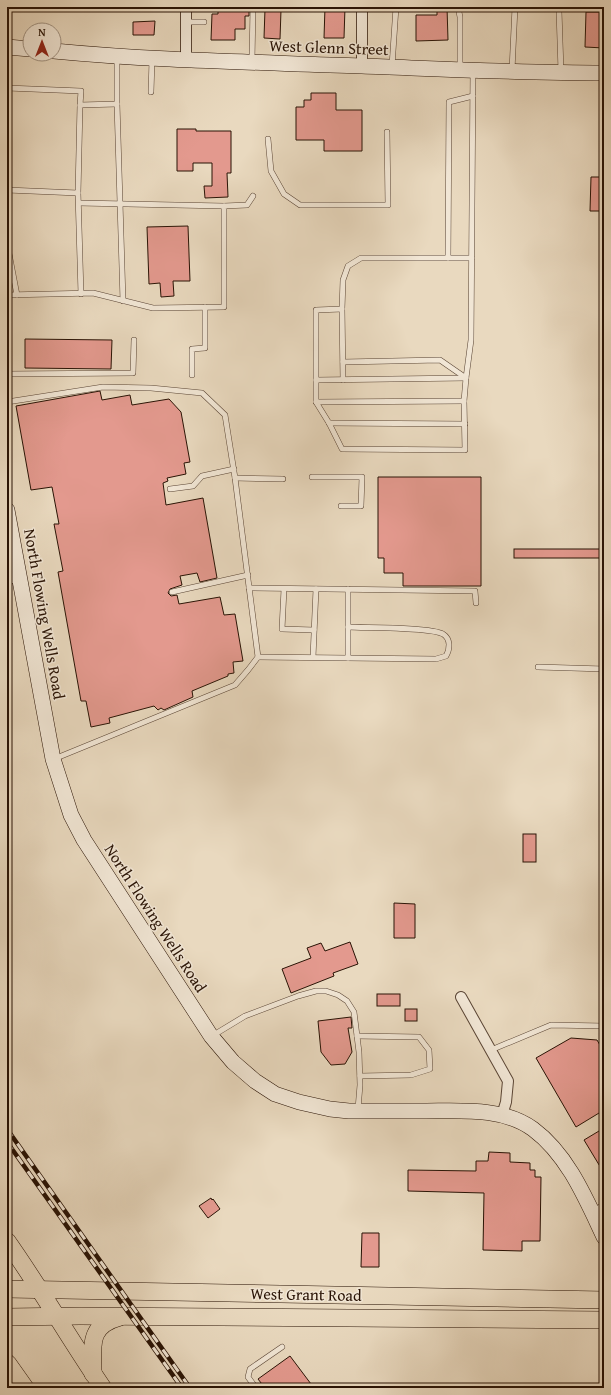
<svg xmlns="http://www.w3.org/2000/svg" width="611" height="1395" viewBox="0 0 611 1395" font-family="'Gentium Book Plus',serif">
<rect width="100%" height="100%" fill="#e9d9bf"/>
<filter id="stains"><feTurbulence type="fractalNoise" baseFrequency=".005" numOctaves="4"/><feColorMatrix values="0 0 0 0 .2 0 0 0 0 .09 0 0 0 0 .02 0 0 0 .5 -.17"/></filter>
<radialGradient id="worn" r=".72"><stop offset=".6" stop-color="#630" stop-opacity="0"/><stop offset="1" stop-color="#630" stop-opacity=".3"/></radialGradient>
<!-- building -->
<g fill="#e3998e" stroke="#291305">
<polygon points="218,7 249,7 249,16 245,16 245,29 235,29 235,40 211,40 212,14 218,14"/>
<polygon points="325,7 345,7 344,38 324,38"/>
<polygon points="437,7 447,7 448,40 416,41 416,15 437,15"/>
<polygon points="265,9 281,10 280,39 264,38"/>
<polygon points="586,12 604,12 604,48 585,47"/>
<polygon points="155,21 154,35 133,35 133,22"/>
<polygon points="311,93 336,93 336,110 362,110 362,151 324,151 324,140 296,140 296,107 304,107 304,100 311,100"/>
<polygon points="177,129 196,129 196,131 231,131 231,173 227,173 228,197 205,198 204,186 212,186 212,163 193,163 193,171 177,171"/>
<polygon points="591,177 604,177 604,211 590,211"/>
<polygon points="188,226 190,281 173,281 174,296 161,297 160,283 149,284 147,227"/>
<polygon points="25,339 112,340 111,369 25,368"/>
<polygon points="100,391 102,400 130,395 132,405 169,399 181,412 190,462 184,463 186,474 167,478 168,481 163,483 166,505 203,498 217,578 200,582 197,573 180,576 182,585 170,589 168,593 171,596 177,595 179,604 220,597 224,615 235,614 243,661 233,662 234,673 228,674 228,676 192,691 193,697 164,710 161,708 158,710 154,706 109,718 110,723 91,727 86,701 81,701 58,572 63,571 54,524 59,524 52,487 31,490 16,406"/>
<polygon points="378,477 481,477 481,586 403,586 403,573 384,573 384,558 378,558"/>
<rect x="514" y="549" width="90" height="9"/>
<rect x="523" y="834" width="13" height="28"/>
<polygon points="394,903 415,904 415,938 394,938"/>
<polygon points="350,942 358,964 333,973 334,976 291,993 282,969 311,958 307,948 321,943 325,951"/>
<rect x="377" y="994" width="23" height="12"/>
<rect x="405" y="1009" width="12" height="12"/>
<polygon points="351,1017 352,1028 348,1028 352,1052 345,1064 331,1065 321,1052 318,1021"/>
<polygon points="571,1038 597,1040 604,1052 604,1110 576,1127 536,1058"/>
<polygon points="604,1128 604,1173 584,1140"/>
<polygon points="489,1152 510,1153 510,1162 530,1163 530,1170 535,1170 535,1177 541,1177 540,1241 522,1241 522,1251 483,1250 484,1193 408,1191 408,1170 476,1171 476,1161 488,1161"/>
<polygon points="211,1198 212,1200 213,1199 220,1209 208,1218 199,1206"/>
<polygon points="362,1233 379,1233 379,1267 361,1267"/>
<polygon points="290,1356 314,1388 265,1388 258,1379"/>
</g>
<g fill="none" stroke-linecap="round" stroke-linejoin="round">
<defs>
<g id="lane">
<polyline points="458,7 460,17 460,68"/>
<polyline points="556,7 559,11 561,71"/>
<polyline points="186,22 204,22"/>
<polyline points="252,60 253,7"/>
<polyline points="392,66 396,7"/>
<polyline points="512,70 515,7"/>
<polyline points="7,88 81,91 80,105"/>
<polyline points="151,92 152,60"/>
<polyline points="117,104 123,301"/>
<polyline points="268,139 271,171 284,194 300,205 388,205 387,132"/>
<polyline points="7,190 78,193 80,105 117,104 117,58"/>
<polyline points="78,193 81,294"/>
<polyline points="79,203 224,206"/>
<polyline points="7,243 17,295"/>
<polyline points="448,258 449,102 473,96"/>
<polyline points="472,258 361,258 348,266 343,280 342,309 316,310 316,380 466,378 471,340 473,71"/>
<polyline points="7,295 93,293 153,308 224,307 224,206 247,205 253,196"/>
<polyline points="342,309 343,380"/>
<polyline points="7,374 133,373 134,340"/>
<polyline points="192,375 192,349 205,348 205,307"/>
<polyline points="316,380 316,402 329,423 342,449 465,450 464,401 466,378 440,360 343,362"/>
<polyline points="7,402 103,387 151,388 202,393 225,415 235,478 258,657 248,670 235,685 54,759"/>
<polyline points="316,402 464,401"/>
<polyline points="329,423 465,424"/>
<polyline points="312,477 362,477 361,506 341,506"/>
<polyline points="235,478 283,479"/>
<polyline points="170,489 193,486 202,476 234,469"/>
<polyline points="7,581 18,580"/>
<polyline points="249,588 475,591 476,603"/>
<polyline points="284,589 282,629 314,630"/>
<polyline points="348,589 348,658"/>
<polyline points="172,592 248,575"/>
<path d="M258,657L436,659L446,656C450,649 451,639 443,634C431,627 366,628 348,627"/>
<polyline points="313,657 316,589"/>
<polyline points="538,667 604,669"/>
<polyline points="212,1036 245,1016 298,996 316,991 326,991 338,995 347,1001 354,1012 359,1052 360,1085 358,1109"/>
<polyline points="357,1036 419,1037 429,1050 430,1069 411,1075 360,1076"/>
<polyline points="491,1050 551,1025 604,1026"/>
<polyline points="593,1211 604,1205"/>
<polyline points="256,1388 248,1377 250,1369 282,1347"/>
</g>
<g id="street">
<polyline points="186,7 186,61"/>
<polyline points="362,7 362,66"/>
<polyline points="461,997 508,1081 506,1102 502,1115"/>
</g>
<g id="secondary">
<polyline points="7,47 30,49"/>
<path d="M54,51C157,61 259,62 362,66C443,69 523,73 604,73"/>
<path d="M7,510L53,759L71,815L84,840L211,1036L233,1062L255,1081L275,1094L299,1102L330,1109L349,1111C374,1111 399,1111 424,1111C460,1111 503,1107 533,1129C568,1155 586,1199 604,1237"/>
</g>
<g id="primary">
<path d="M7,1241C41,1289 70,1340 103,1388"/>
<polyline points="7,1289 604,1300"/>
<polyline points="7,1317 80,1316 604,1320"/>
<path d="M93,1374C93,1346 87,1326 120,1317"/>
</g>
<polyline id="highway" points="7,1364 24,1388"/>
</defs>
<!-- lane casing -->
<use href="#lane" stroke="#594434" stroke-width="6"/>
<!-- street casing -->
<use href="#street" stroke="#594434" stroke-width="12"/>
<!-- secondary casing -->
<use href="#secondary" stroke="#291305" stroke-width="16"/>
<!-- primary casing -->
<use href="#primary" stroke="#291305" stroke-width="18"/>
<!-- highway casing -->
<use href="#highway" stroke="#291305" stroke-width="20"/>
<!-- lane -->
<use href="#lane" stroke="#f1e6d5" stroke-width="5"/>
<!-- street -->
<use href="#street" stroke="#f1e6d5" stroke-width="10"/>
<!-- secondary -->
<use href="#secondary" stroke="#f1e6d5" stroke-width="15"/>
<!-- primary -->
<use href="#primary" stroke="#e9d9bf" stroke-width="17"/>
<!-- highway -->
<use href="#highway" stroke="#e9d9bf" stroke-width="19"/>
<defs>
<g id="rail">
<polyline points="7,1129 190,1388"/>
<polyline points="7,1142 182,1388"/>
</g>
</defs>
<!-- rail casing -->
<use href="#rail" stroke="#291305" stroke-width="4.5"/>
<!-- rail -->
<use href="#rail" stroke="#f1e6d5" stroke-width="3" stroke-dasharray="9" stroke-linecap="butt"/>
</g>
<g text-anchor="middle" stroke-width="3" stroke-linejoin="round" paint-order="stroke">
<!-- street labels -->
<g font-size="16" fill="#291305" stroke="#f1e6d5">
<text transform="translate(329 47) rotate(2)" y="6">West Glenn Street</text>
<text transform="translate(45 614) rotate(80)" y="6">North Flowing Wells Road</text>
<text transform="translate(156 918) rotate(57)" y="6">North Flowing Wells Road</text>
<text transform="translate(306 1294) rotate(1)" y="6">West Grant Road</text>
</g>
</g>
<!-- margin -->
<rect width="611" height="1395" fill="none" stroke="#e9d9bf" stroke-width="24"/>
<rect x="8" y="8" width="595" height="1379" fill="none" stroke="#291305" stroke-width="2"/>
<rect x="12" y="12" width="587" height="1371" fill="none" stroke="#291305"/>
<!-- north arrow -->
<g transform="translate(42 42)"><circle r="19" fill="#f1e6d5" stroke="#a19282"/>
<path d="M0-3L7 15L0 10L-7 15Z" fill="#8f2418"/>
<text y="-6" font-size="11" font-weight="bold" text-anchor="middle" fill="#291305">N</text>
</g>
<rect width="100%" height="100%" filter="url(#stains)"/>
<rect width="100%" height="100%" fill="url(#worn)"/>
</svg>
